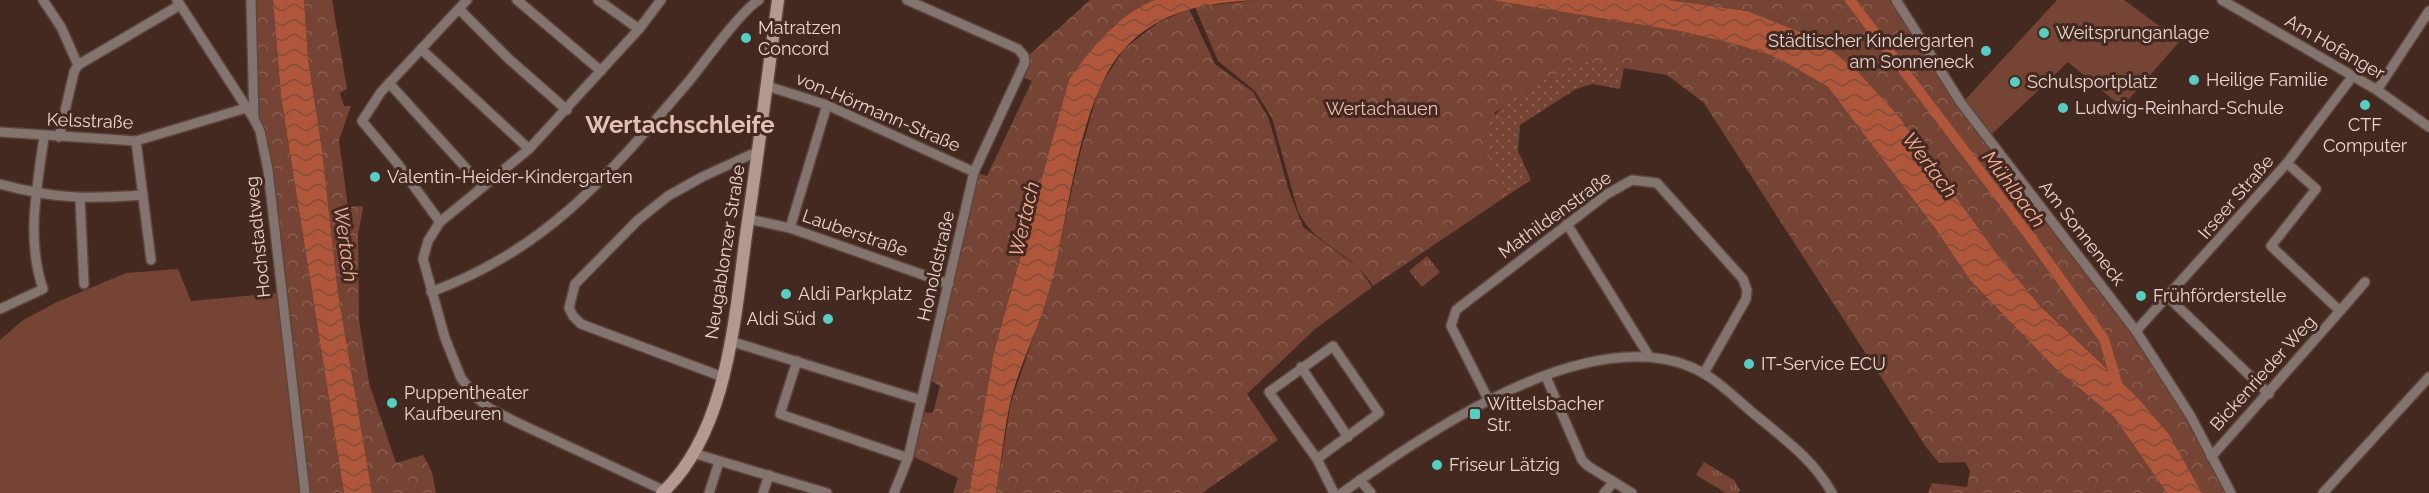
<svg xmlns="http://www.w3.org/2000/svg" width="2429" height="493" viewBox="0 0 2429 493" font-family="Raleway,sans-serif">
<defs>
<pattern id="forest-crowns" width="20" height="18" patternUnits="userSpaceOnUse" patternTransform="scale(1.5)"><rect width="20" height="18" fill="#764434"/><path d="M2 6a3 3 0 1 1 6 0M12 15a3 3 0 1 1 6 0" fill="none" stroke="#8a5e50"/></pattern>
<pattern id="park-tufts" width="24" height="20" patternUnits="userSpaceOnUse" patternTransform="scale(1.5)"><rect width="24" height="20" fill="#764434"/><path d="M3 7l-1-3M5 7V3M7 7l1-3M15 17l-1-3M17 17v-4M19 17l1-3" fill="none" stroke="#8a5e50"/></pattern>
<pattern id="garden-dots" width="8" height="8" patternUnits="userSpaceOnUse" patternTransform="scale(1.5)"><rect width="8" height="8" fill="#764434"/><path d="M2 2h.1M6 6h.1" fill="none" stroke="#8a5e50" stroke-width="1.8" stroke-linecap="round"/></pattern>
<pattern id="water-waves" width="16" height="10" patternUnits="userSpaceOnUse" patternTransform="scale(1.5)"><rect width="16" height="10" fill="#b0573b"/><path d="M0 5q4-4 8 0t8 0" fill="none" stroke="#804d3c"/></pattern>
</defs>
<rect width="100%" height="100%" fill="#442920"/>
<!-- grass -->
<g fill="#764434">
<polygon points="2057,0 2124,0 2180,41 2122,107 2068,62 1991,135 1964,101"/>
<polygon points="178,269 191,301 278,293 303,493 0,493 0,340 23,320 57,302 126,273"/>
</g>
<!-- forest -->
<g fill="url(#forest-crowns)">
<polygon points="253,0 273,0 281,97 344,493 308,493 277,204 271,167 256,118"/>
<polygon points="304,0 332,0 347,89 340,93 344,106 351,106 339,140 348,207 363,206 363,208 358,235 359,320 369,383 396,463 423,455 432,472 436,493 372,493 338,293 322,150 308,58"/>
<polygon points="1090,0 1155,0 1112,27 1039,187 994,352 969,493 953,493 958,478 912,456 922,412 933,413 940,386 931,381 978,173 987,176 1032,81 1022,77 1029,55"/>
<path d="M1257,0H1491L1685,32L1742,46L1780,59L1828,87L1935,228L1970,280L2055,368L2114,417L2167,493H1928L1932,483L1967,487L1970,471L1965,462L1939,463L1926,447L1704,103L1667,75L1586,62L1495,112L1492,165L1508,195L1373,286C1352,251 1315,247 1298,211L1272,118L1255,91L1218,61L1195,7Z"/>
<polygon points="1668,0 1891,0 1956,105 2132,334 2187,417 2227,493 2202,493 2168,433 2137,397 2041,307 1996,253 1900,118 1747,11"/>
<polygon points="1189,9 1215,64 1253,92 1269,119 1288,188 1303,227 1359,268 1372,287 1314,330 1247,394 1278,440 1202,493 996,493 1011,402 1049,292 1079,157 1099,88 1124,49 1159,22"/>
</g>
<!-- park -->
<g fill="url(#park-tufts)">
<polygon points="1427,256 1440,272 1422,287 1409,271"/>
<polygon points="1704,462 1734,480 1740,490 1738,493 1726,493 1696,475"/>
</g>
<!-- garden -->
<path fill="url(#garden-dots)" d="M1586,62L1624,67L1620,89L1592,84L1576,89L1520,125L1518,151L1531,180L1508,195C1499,178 1484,155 1486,135C1488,103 1559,71 1586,62Z"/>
<!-- water -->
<g fill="url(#water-waves)">
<polygon points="273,0 304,0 308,58 322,150 338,293 372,493 344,493 281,97"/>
<path d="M1155,0H1257C1206,3 1161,9 1124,49C1077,101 1069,223 1049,291C1039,329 1019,365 1010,403C1004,432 1001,463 996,493H969L994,352L1069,80C1092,48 1117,15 1155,0Z"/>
<polygon points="1491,0 1668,0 1747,11 1817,39 1857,71 1900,118 1996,253 2041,307 2137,397 2168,433 2202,493 2167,493 2114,417 2055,368 1970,280 1935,228 1828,87 1780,59 1742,46 1685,32"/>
</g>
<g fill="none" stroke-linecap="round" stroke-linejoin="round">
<!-- canal -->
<polyline stroke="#b0573b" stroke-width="10" points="1850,0 2031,238 2104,339 2118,387"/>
<defs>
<g id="street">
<polyline points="43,0 61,27 78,65"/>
<polyline points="177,0 254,119 260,131 268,170 305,493"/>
<polyline points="251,0 254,119"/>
<polyline points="517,0 601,71"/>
<polyline points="598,0 639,29"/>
<polyline points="661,0 639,29 529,149 440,222 428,241 423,259 445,338 461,378 476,397 489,408 516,422 665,491"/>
<polyline points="1896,0 1961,103 2136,331 2190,415 2231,493"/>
<polyline points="2222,0 2377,90 2429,127"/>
<polyline points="459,9 510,60 567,110"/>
<polyline points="421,49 529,149"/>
<polyline points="389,83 483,187"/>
<polyline points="767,86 827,105 974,172"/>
<polyline points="2377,90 2429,11"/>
<polyline points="0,132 136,141 246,108"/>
<polyline points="59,137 74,72 78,65 180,5"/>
<polyline points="136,141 151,260"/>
<path d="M0,184C55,199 87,199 143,195"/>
<polyline points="80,199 84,284"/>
<polyline points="748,219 790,228 949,284"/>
<polyline points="440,222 397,163 362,121 381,92 467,0"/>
<polyline points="1567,224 1649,356"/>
<polyline points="790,228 827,105"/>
<path d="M431,292C549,249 611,172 690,80C706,60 740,12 759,0"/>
<polyline points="2169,298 2269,394"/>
<path d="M0,309L43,289C26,239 37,188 44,137"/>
<polyline points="2340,311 2365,282"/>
<polyline points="2136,331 2287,163 2352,77"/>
<polyline points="730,341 921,400"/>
<polyline points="797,361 780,414 908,458"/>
<polyline points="1301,367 1348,437"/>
<polyline points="723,377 581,324 573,316 569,308 575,284 638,220 668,196 702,177 752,154 759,154"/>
<polyline points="1546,377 1582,460 1588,466 1632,493"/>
<polyline points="1488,399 1451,326 1456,310 1607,194 1632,180 1657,183 1743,279 1747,290 1746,299 1704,373"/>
<polyline points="693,453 827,493"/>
<polyline points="2211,457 2340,311 2271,246 2316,189 2287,163"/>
<polyline points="1317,459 1379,413 1333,346 1269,392 1317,459 1334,493"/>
<polyline points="1360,480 1371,493"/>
<polyline points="709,493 719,462"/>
<polyline points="763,493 769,475"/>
<polyline points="894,493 908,458 974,172 1025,62 1024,56 1018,49 907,0"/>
<path d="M1342,493C1425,433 1585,323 1691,367C1715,377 1734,397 1753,413C1783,438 1813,459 1832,493"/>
<polyline points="1604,493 1614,482"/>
<polyline points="2323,493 2429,377"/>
</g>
<path id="secondary" d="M662,493C731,429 735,308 748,221C759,147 768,74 778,0"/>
</defs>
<!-- street casing -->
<use href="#street" stroke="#5e453c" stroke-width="12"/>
<!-- secondary casing -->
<use href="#secondary" stroke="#5e453c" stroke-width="15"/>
<!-- street -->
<use href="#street" stroke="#837470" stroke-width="9"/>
<!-- secondary -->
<use href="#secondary" stroke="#b29a93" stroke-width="12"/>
</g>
<!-- markers -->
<g fill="#56cec4" stroke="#442920" stroke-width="2">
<circle cx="2044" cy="33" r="6"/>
<circle cx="746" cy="38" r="6"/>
<circle cx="1986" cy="51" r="6"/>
<circle cx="2194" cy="80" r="6"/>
<circle cx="2015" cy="82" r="6"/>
<circle cx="2365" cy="105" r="6"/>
<circle cx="2063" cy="108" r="6"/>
<circle cx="375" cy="177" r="6"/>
<circle cx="786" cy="294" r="6"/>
<circle cx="2141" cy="296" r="6"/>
<circle cx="828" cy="319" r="6"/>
<circle cx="1749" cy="364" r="6"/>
<circle cx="392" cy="403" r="6"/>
<rect x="1469" y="408" width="12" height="12" rx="3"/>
<circle cx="1437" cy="465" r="6"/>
</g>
<g text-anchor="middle" stroke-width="6" stroke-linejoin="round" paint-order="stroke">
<!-- poi labels -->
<g font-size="18" fill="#e8d5cf" stroke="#442920" text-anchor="start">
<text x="758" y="34">Matratzen<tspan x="758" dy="21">Concord</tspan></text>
<text x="2056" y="39">Weitsprunganlage</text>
<text x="1974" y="47" text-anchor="end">Städtischer Kindergarten<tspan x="1974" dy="21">am Sonneneck</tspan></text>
<text x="2206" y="86">Heilige Familie</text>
<text x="2027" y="88">Schulsportplatz</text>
<text x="2075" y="114">Ludwig-Reinhard-Schule</text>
<text x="2365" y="131" text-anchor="middle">CTF<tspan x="2365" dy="21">Computer</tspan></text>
<text x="387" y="183">Valentin-Heider-Kindergarten</text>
<text x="798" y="300">Aldi Parkplatz</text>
<text x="2153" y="302">Frühförderstelle</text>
<text x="816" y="325" text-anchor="end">Aldi Süd</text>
<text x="1761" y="370">IT-Service ECU</text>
<text x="404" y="399">Puppentheater<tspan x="404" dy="21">Kaufbeuren</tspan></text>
<text x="1487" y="410">Wittelsbacher<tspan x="1487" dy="21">Str.</tspan></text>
<text x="1449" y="471">Friseur Lätzig</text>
</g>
<!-- street labels -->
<g font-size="18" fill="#e8d5cf" stroke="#442920">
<text transform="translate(2335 47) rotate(30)" y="6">Am Hofanger</text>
<text transform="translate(878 112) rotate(23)" y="6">von-Hörmann-Straße</text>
<text transform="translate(90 121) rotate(2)" y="6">Kelsstraße</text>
<text transform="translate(2236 197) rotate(-49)" y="6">Irseer Straße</text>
<text transform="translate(1555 215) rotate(-36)" y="6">Mathildenstraße</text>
<text transform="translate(855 233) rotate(19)" y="6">Lauberstraße</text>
<text transform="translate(2082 233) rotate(52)" y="6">Am Sonneneck</text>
<text transform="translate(258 237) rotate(-96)" y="6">Hochstadtweg</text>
<text transform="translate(725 252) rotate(-81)" y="6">Neugablonzer Straße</text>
<text transform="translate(936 266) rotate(-77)" y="6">Honoldstraße</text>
<text transform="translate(2263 373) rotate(-48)" y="6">Bickenrieder Weg</text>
</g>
<!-- park labels -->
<g font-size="18" fill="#efbdad" stroke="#442920">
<text x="1382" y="115">Wertachauen</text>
</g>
<!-- water labels -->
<g font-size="20" font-style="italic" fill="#f9b099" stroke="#442920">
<text transform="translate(1930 165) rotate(53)" y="7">Wertach</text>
<text transform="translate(2014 189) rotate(53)" y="7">Mühlbach</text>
<text transform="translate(1024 219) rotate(-77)" y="7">Wertach</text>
<text transform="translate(346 244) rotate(82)" y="7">Wertach</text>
</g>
<!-- district labels -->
<g font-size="24" font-weight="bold" fill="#e3bfb4" stroke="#442920">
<text x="680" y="133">Wertachschleife</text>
</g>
</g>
</svg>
